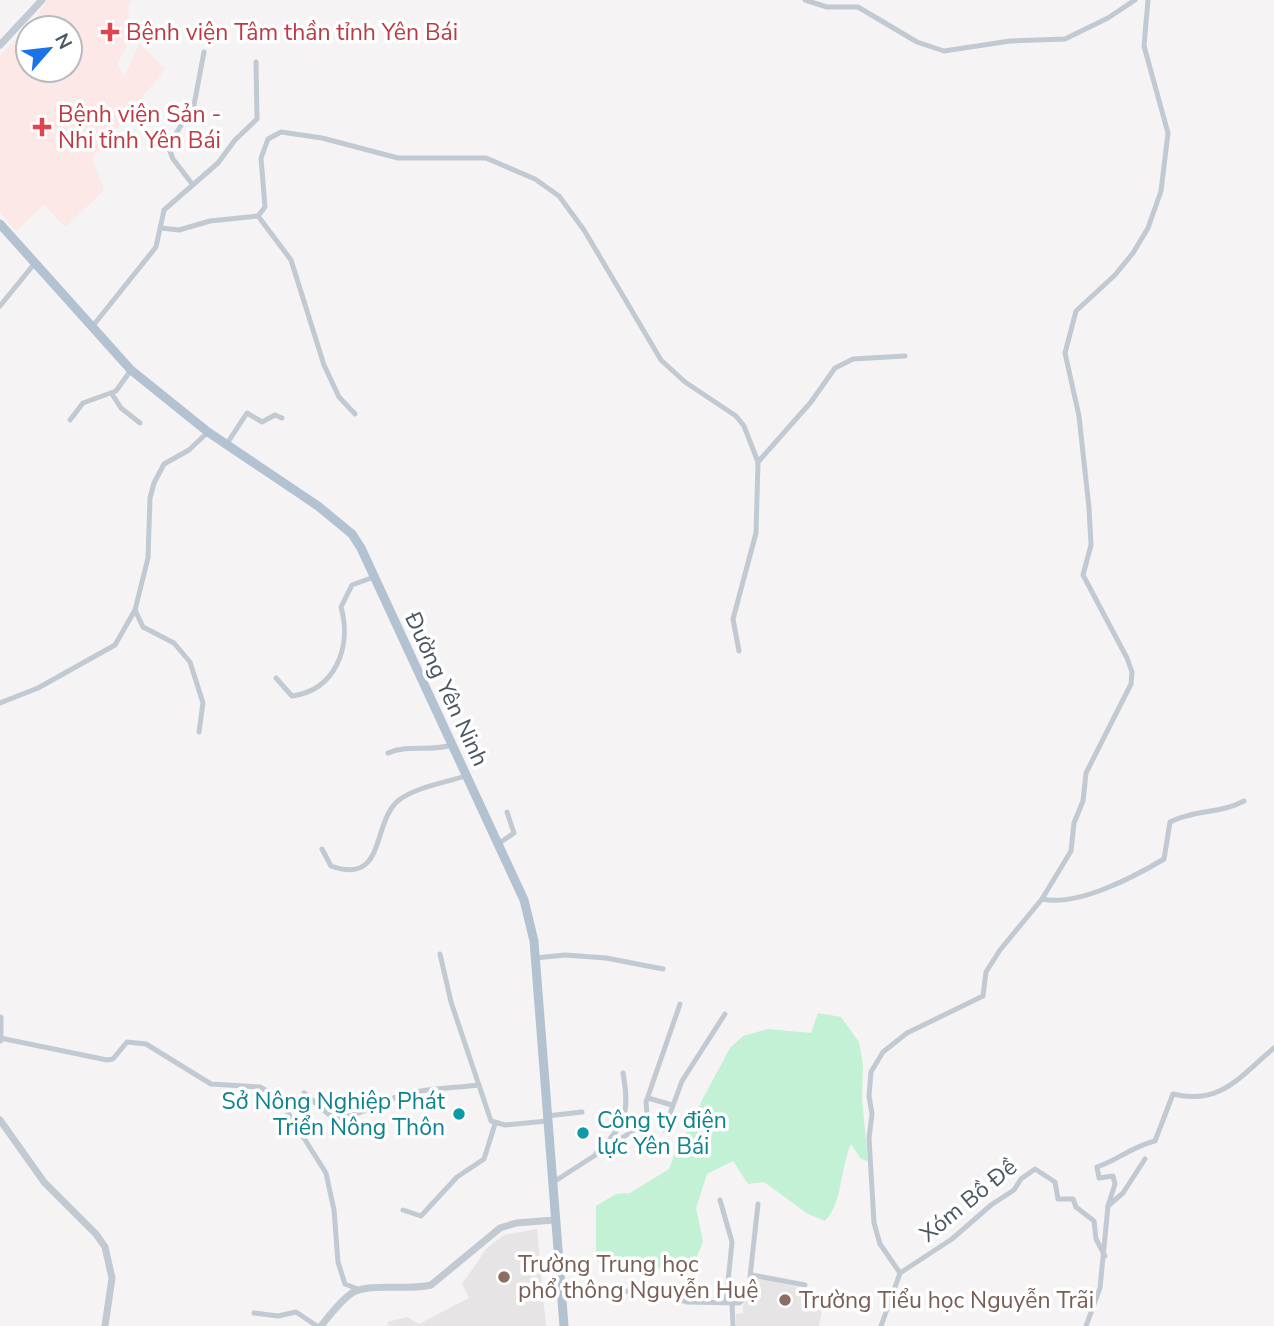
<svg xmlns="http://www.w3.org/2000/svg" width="1274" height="1326" viewBox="0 0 1274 1326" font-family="'Nunito Sans',sans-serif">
<rect width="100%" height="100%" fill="#f5f3f3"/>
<!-- education -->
<g fill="#e6e4e5">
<polygon points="537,1229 546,1326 389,1326 387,1322 407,1317 419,1324 469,1298 462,1284 487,1248 504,1235"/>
<polygon points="755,1277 825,1294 819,1326 736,1326 736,1314 743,1313 743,1306"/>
</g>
<!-- medical -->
<polygon fill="#fce8e6" points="48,0 132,0 128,5 130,39 117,65 125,77 139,43 165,69 92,159 104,190 65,227 44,204 16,231 0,212 0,55 28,28 28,70 70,70 70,28 29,28"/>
<!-- green -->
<path fill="#c3f1d5" d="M818,1013L841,1017L859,1042L863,1065L862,1099L868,1161L861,1159L851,1144C840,1168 843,1202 825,1221L808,1214L764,1182L748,1184L733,1161L707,1174L696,1208L703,1242L692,1268L612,1269L596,1260V1206L616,1194L630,1193L669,1169L678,1145L696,1118L701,1102L730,1048L743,1036L768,1029L811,1033Z"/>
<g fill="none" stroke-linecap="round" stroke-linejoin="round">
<!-- minor -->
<g stroke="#c1cad2" stroke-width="5">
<polyline points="805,0 827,7 858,7 917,42 944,51 1010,41 1065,39 1108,18 1135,0"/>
<polyline points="193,185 173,159 168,146 194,105 204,52"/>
<polyline points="258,216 291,260 324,365 339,397 355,414"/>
<polyline points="161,228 179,230 210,221 258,216 265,207 261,158 268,139 281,132 322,138 398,158 486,158 535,179 559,196 584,230 661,360 685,382 736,416 744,426 758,462"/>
<polyline points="0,306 35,263"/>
<polyline points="92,327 156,247 164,210 218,163 235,140 257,119 256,62"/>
<polyline points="112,394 121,408 140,423"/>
<polyline points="70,420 83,403 116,391 131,370"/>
<polyline points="226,445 247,413 262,422 275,415 282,418"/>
<polyline points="739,651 733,619 756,533 758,462 811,402 835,368 853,359 905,356"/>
<path d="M276,678L292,696C336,690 352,646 341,607L352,585L374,577"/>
<polyline points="0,703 38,688 115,645 135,610"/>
<polyline points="199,732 203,703 190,662 174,643 143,627 135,610 148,558 150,498 154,483 164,464 189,450 208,432"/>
<path d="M388,753C409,744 430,752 452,745"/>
<polyline points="498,844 514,833 507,812"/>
<path d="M322,849L331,866C387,886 371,822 399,800C416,787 445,783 465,776"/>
<path d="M1042,899C1077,907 1134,877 1164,859L1170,822C1196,809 1220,814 1244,801"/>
<polyline points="440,954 451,1002 491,1121 505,1125 547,1121"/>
<polyline points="535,958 565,955 606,958 663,969"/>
<polyline points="0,1038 107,1060 113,1059 127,1042 146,1044 211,1084 260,1087 278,1097 326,1173 334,1210 338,1262 345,1284 358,1289"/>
<path d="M304,1093L333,1118C359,1118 381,1100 406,1094C429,1088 455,1088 479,1085"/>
<polyline points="648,1098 672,1105"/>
<polyline points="547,1116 582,1112"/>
<polyline points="664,1130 682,1081 725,1014"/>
<path d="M596,1153C626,1125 630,1113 623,1073"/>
<polyline points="552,1183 639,1127 647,1114 646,1102 680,1004"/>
<polyline points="720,1200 732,1242 726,1302"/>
<path d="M1108,1206L1115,1184L1113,1176L1099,1178L1097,1167C1118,1160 1133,1146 1155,1141L1173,1094C1221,1106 1241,1075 1274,1048"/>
<polyline points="403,1210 421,1216 457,1177 484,1159 495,1124"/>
<polyline points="900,1273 880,1244 874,1223 869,1138 872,1114 869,1096 871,1072 883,1052 907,1033 983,996 986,972 1000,950 1042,899 1071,851 1074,823 1083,801 1086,773 1131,684 1132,672 1127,658 1083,575 1091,545 1089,508 1079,416 1065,353 1076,311 1115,275 1133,253 1148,228 1161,191 1168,133 1144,46 1148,0"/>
<polyline points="750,1277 758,1204"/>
<polyline points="561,1293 638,1291 656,1292 687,1302 739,1303 744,1299 752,1275 805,1285"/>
<polyline points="732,1303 733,1326"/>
<polyline points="254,1313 278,1316 296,1312 317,1326"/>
<polyline points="881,1326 900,1273 952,1239 991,1205 1014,1190 1021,1179 1035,1169 1055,1182 1058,1199 1073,1199 1076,1207 1094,1221 1096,1239 1105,1256"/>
<polyline points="1086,1326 1100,1288 1108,1206 1123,1193 1145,1159"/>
</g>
<!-- tertiary -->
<g stroke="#c1cad2" stroke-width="7">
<polyline points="0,45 42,0"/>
<polyline points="0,1018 0,1040"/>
<polyline points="0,1120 44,1182 96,1234 105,1247 112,1278 105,1326"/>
<path d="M321,1326C330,1315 340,1301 352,1293C369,1282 409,1291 431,1285L500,1228L516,1223L554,1220"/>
</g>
<!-- primary -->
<polyline stroke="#b3c2d1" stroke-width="9" points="0,224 131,370 208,432 318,506 352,534 361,548 524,900 534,941 564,1326"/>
</g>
<!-- markers -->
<g fill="#e0444e" stroke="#fff" stroke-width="2.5">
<path d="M106.5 21.5h7v7h7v7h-7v7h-7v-7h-7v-7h7z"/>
<path d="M38.5 116.5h7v7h7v7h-7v7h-7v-7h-7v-7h7z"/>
</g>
<g fill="#0f9aa8" stroke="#fff" stroke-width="2.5">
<circle cx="459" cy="1114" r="7"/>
<circle cx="583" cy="1133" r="7"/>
</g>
<g fill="#8d6e63" stroke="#fff" stroke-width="2.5">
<circle cx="504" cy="1277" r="7"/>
<circle cx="785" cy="1300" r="7"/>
</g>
<g text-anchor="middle" stroke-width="7" stroke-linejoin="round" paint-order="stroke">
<!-- health labels -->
<g font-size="23" fill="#be3a42" stroke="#fff" text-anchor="start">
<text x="126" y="40">Bệnh viện Tâm thần tỉnh Yên Bái</text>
<text x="58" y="122">Bệnh viện Sản -<tspan x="58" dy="26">Nhi tỉnh Yên Bái</tspan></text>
</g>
<!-- street labels -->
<g font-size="23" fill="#4a5661" stroke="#fff">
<text transform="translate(447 689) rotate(65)" y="8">Đường Yên Ninh</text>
<text transform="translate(968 1200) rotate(-39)" y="8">Xóm Bồ Đề</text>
</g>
<!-- culture labels -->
<g font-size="23" fill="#0d838f" stroke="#fff" text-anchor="end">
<text x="445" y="1109">Sở Nông Nghiệp Phát<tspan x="445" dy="26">Triển Nông Thôn</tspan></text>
<text x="597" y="1128" text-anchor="start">Công ty điện<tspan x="597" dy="26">lực Yên Bái</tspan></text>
</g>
<!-- education labels -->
<g font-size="23" fill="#785e54" stroke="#fff" text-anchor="start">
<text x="518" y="1272">Trường Trung học<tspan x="518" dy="26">phổ thông Nguyễn Huệ</tspan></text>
<text x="799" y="1308">Trường Tiểu học Nguyễn Trãi</text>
</g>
</g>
<!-- north arrow -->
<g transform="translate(49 49) rotate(62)"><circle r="33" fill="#ffffff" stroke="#b7bbc0" stroke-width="2"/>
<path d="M0-5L12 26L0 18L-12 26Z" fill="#1a73e8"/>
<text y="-10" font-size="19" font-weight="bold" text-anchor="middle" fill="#4a5661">N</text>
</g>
</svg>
